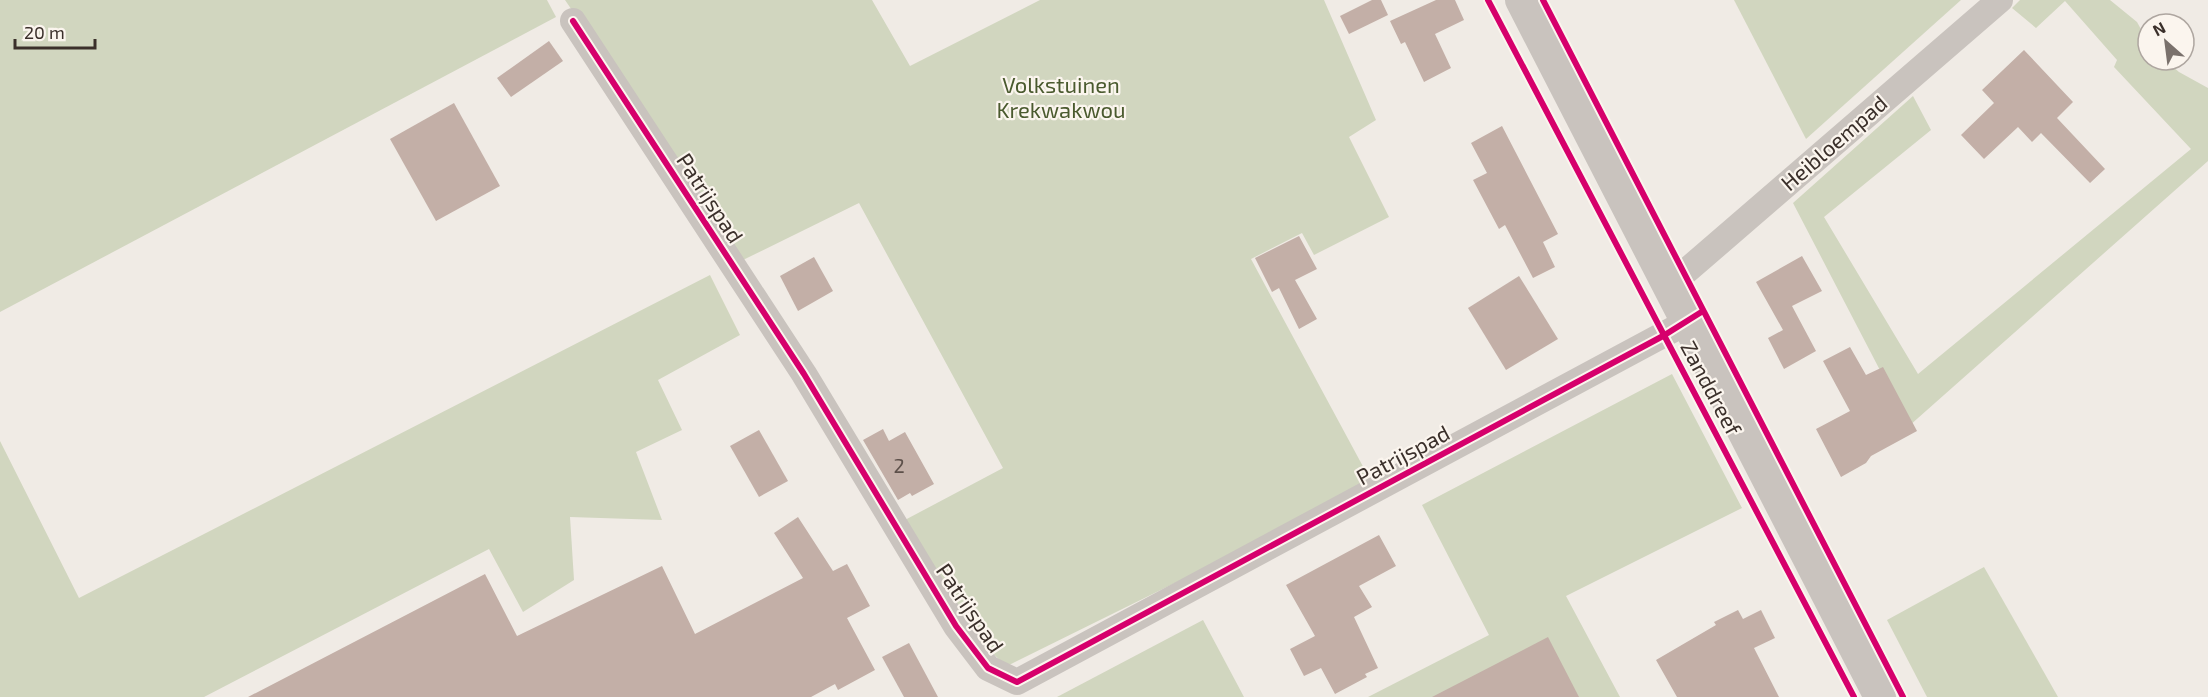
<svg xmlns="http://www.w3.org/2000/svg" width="2208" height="697" viewBox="0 0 2208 697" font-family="'Exo 2',sans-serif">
<rect width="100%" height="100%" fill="#f0ebe5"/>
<!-- green -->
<g fill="#d1d6bf">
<polygon points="0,0 547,0 556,17 0,312"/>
<path d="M565,0H872L910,66L1040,0H1324L1376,120L1349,137L1389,217L1314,255L1302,233L1251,259L1373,485L1007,666C972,640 929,559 903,521L1003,468L859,203L743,260Z"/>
<polygon points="1734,0 1961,0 1806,139"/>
<polygon points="2020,0 2110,0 2137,22 2148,42 2148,60 2165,60 2179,72 2208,88 2208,161 1909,426 1793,203 1913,96 1931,130 1824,217 1918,374 2191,149 2114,67 2117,60 2065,1 2036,28 2012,8"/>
<polygon points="710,275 740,335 658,380 682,430 636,452 662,520 570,517 574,580 523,612 489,549 204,697 0,697 0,441 79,598"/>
<polygon points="1672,374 1742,508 1566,596 1620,697 1368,697 1489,635 1422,505"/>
<polygon points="1984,567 2058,697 1927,697 1887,620"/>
<polygon points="1203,620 1244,697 1057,697"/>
</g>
<!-- building -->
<g fill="#c3afa7">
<polygon points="1372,0 1381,0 1388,15 1349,34 1340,16"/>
<polygon points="1436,0 1455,0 1464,20 1435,34 1451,68 1424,82 1405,42 1401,44 1390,21"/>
<polygon points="549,41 563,61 511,97 497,78"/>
<polygon points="2024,50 2073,102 2057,118 2105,169 2090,183 2041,133 2032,142 2018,127 1984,159 1961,135 1994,103 1982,90"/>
<polygon points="454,103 500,186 436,221 390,139"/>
<polygon points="1502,126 1558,234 1543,242 1555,267 1533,278 1505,225 1499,229 1473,180 1487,173 1471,143"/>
<polygon points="1299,236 1317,269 1295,280 1317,319 1299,329 1279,288 1272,292 1255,258"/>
<polygon points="1802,256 1822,291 1792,306 1816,351 1784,369 1768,338 1783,330 1756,282"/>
<polygon points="814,257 833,291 798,311 780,276"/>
<polygon points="1519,276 1558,339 1506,370 1468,308"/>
<polygon points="1850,347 1866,375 1883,367 1917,431 1871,456 1866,463 1841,477 1816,429 1850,411 1823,361"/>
<polygon points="883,429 889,441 905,432 934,484 912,496 910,493 898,500 863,440"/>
<polygon points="759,430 788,481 759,497 730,446"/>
<polygon points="798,517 833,571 847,564 870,606 847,618 875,670 838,690 835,684 811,697 248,697 485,574 517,636 662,566 695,634 803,578 774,533"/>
<polygon points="1379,535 1396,566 1359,586 1372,607 1354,617 1378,668 1365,674 1367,677 1335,694 1321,668 1304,676 1290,649 1315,636 1286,585"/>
<polygon points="1738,610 1743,619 1761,610 1775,638 1754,648 1779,697 1677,697 1656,660 1716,625 1714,622"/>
<polygon points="1548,637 1579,697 1432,697"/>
<polygon points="909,643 938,697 904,697 882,657"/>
</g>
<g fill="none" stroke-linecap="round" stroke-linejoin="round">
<!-- minor -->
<g stroke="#c9c3be" stroke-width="26">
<polyline points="573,21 804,374 956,626 988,668 1017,682 1687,322"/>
<polyline points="1669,286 2000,0"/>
</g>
<!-- tertiary -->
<polyline stroke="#c9c3be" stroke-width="32" points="1521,0 1880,697"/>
<defs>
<g id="cycleway">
<polyline points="1488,0 1854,697"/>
<polyline points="1543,0 1903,697"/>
<polyline points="573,21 804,374 956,626 988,668 1017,682 1663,336 1703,311"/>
</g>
</defs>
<!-- cycleway casing -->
<use href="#cycleway" stroke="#fbf5ee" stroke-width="10"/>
<!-- cycleway -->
<use href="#cycleway" stroke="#d6006c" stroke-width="6"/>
</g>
<g text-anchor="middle" stroke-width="4.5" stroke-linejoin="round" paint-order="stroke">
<!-- number labels -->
<g font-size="20" fill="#5d504a">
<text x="899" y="473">2</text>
</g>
<!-- park labels -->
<g font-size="22" fill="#4a5a2e" stroke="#fbf5ee">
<text x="1061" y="93">Volkstuinen<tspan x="1061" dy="25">Krekwakwou</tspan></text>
</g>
<!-- street labels -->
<g font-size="22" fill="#3b302b" stroke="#fbf5ee">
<text transform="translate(1834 143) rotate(-41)" y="8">Heibloempad</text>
<text transform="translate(710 198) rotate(57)" y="8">Patrijspad</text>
<text transform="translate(1711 388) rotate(62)" y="8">Zanddreef</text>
<text transform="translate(1403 455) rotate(-28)" y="8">Patrijspad</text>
<text transform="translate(970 608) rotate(56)" y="8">Patrijspad</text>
</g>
</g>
<!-- north arrow -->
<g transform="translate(2166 42) rotate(332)"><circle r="28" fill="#fbf5ee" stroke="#aea6a0" stroke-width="1.5"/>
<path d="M0-4.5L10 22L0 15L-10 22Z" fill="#7a716c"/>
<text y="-9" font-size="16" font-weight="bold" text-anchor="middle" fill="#3b302b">N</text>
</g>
<!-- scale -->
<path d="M15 39v9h80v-9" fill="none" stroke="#3b302b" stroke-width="3"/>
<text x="24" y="39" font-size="18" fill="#3b302b" stroke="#fbf5ee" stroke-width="4.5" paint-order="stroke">20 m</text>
</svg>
